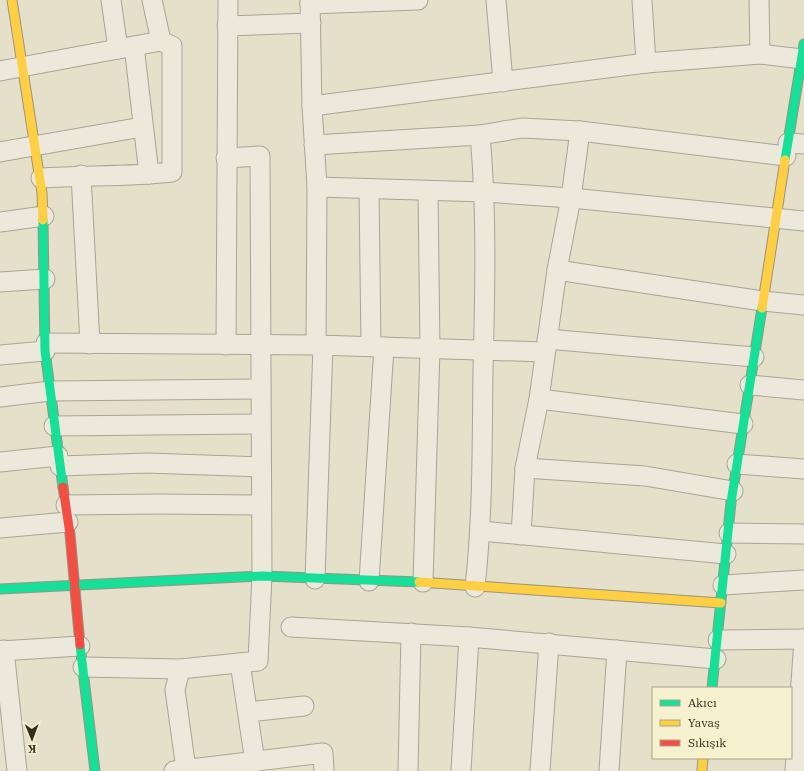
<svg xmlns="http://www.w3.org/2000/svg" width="804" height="771" viewBox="0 0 804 771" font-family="'IBM Plex Serif',serif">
<rect width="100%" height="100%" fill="#e4e0ca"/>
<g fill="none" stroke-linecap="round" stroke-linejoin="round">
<defs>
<g id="street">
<polyline points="111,0 118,49"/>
<polyline points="152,0 161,41"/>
<polyline points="310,0 312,106 317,187 316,345"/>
<polyline points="496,0 503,82"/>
<polyline points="642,0 646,63"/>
<polyline points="759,0 760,54"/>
<polyline points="310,4 418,0"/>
<polyline points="227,26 311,23"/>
<polyline points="134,46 149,174"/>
<path d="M0,71L161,41L172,46V172C128,177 84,175 41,178"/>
<polyline points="312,106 646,63 760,54 802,59"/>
<polyline points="788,143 804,144"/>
<polyline points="314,145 480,135 522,128 580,131 786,156"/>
<polyline points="0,152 142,127"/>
<polyline points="81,175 90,344"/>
<polyline points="317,187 485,192 571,198 804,221"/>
<polyline points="369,189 371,346"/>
<polyline points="0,222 44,216"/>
<polyline points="557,270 762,301 804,305"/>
<polyline points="0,282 45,279"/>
<polyline points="547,339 754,357"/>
<polyline points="46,343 316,345 545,352"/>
<polyline points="226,345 228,0"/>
<polyline points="0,355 45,351"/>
<polyline points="750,385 804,390"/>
<polyline points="0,397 50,391 260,389"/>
<polyline points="539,399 743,424"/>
<polyline points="54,426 260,424"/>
<polyline points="0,462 58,456"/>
<polyline points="737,464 804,469"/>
<polyline points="60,466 147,463 261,467"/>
<polyline points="525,468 645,476 733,491"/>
<polyline points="66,505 160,504 261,505"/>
<polyline points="0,528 68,522"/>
<polyline points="481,531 726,554"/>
<polyline points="729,533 804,534"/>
<polyline points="521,535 525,468 539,399 557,270 571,198 580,131"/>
<polyline points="315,579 323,345"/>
<polyline points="369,581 384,347"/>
<polyline points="423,582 430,349 428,191"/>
<polyline points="723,585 804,580"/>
<path d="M475,587C483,515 482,443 483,371C485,292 487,213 480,135"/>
<polyline points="291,627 469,637 716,659"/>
<polyline points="718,640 804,639"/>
<polyline points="4,650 17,771"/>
<polyline points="0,651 80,646"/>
<polyline points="240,663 255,762"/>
<polyline points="83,667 180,669 258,661 262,576 260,156 226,158"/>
<polyline points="180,669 175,690 186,769"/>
<polyline points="248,712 304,706"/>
<polyline points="174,771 323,753 324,771"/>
<polyline points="408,771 411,633"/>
<polyline points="461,771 469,637"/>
<polyline points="540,771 549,643"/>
<polyline points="609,771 617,650"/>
<polyline points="795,771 804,639"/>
</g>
<g id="fast">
<polyline points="785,160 804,44"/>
<polyline points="43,220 45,351 63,487"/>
<polyline points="0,589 262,576 419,582"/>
<polyline points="80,645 95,771"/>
<polyline points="712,688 731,502 762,308"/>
</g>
<g id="slow">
<polyline points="12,0 42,193 43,220"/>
<polyline points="762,308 785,160"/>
<polyline points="419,582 721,603"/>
<polyline points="702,771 703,758"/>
</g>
<polyline id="jam" points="63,487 70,534 80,645"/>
</defs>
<!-- street casing -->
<use href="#street" stroke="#a9a494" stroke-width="21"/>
<!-- fast casing -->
<use href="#fast" stroke="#989384" stroke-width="11"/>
<!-- slow casing -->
<use href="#slow" stroke="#989384" stroke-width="11"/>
<!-- jam casing -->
<use href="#jam" stroke="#989384" stroke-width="11"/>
<!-- street -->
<use href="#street" stroke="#ece9dc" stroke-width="19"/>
<!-- fast -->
<use href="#fast" stroke="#16e098" stroke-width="9"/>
<!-- slow -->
<use href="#slow" stroke="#ffcf43" stroke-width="9"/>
<!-- jam -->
<use href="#jam" stroke="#f24e42" stroke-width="9"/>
</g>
<!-- legend -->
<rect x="652" y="687" width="140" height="72" fill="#f6f1cf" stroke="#aaa387"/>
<rect x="660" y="700" width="20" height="6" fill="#16e098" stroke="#aaa387"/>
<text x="688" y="707" font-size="12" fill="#372d1c">Akıcı</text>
<rect x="660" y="720" width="20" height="6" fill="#ffcf43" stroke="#aaa387"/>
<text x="688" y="727" font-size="12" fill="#372d1c">Yavaş</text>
<rect x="660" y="740" width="20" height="6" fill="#f24e42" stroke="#aaa387"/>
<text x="688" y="747" font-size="12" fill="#372d1c">Sıkışık</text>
<!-- north arrow -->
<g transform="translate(32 739) rotate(179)" stroke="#f6f1cf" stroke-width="3" paint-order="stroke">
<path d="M0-3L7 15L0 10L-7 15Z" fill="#372d1c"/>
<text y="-6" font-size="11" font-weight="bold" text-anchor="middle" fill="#372d1c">K</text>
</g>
</svg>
